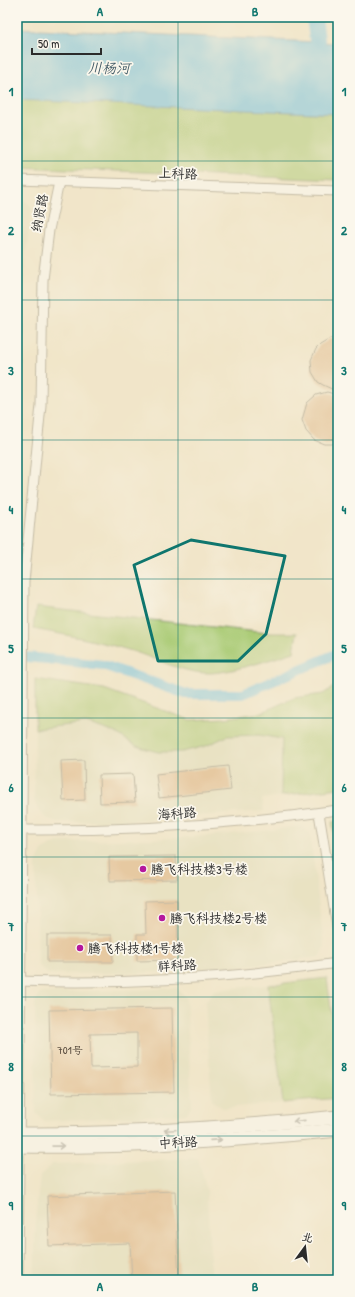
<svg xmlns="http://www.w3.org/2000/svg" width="355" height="1297" viewBox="0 0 355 1297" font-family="'Patrick Hand','LXGW WenKai TC',sans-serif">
<rect width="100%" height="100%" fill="#fbf7ec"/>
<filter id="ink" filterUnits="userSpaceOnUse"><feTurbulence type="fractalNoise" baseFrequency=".025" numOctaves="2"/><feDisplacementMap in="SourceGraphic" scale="8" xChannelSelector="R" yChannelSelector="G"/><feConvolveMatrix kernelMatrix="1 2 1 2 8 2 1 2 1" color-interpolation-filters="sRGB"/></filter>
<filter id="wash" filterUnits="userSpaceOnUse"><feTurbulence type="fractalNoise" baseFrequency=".012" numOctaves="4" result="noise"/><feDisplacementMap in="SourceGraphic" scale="16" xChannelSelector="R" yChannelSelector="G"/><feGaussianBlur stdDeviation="0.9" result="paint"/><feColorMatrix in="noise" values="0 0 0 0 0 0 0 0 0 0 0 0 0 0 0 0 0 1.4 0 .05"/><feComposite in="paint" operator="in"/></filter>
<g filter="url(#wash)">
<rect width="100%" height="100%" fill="#f1e5c9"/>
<!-- built -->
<g fill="#dfddbb">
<polygon points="17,191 32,208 25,258 24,369 17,433"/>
<polygon points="86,723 116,733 136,746 158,752 182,752 206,746 227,736 259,735 282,739 281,796 262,799 264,811 123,821 58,822 46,818 38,810 34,800 35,729"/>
<polygon points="300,826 310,833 324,947 319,957 242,966 139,973 48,974 38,965 36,864 42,851 57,842 181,838 265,831"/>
<polygon points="268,985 283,1103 223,1108 212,1101 205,1002 214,990"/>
<polygon points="177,988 186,998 192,1106 186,1114 45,1121 36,1113 35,1002 40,993"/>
<polygon points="198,1158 207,1191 211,1280 34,1280 36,1213 40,1176 52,1164"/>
</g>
<!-- green -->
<g fill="#a9ca73" stroke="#6a7a4f">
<polygon points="17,98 338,114 338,180 17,167"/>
<path d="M36,607L267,633H297L294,652C272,659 234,672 211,673C184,674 158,659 132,651C99,641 67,635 33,629Z"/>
<polygon points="35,679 104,689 190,720 224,718 260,713 294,698 323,694 338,684 338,788 281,796 282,739 259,735 227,736 206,746 182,752 158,752 136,746 116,733 86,723 35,729"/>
<polygon points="338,821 338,862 332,822"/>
<polygon points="327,978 338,1062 338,1098 283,1103 268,985"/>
</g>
<!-- water -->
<polygon fill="#6dc2e9" stroke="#4c768a" points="17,28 338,43 338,114 17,100"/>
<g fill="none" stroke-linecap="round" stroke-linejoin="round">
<!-- canal -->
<polyline stroke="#6dc2e9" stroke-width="10" points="17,656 103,665 186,694 243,694 338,653"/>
<!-- river -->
<polyline stroke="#6dc2e9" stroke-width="16" points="314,17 320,62"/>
</g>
<g id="blocks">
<!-- building -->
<g fill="#daa672" fill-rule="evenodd">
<polygon points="338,338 338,390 334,390 323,385 318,382 312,372 311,360 316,349 320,345 330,339"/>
<polygon points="327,392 338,395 338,442 332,444 324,444 314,440 306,431 302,420 307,403 316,395"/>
<polygon points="84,760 85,800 63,801 61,761"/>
<polygon points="228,766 231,790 159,798 156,774"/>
<polygon points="133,774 135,802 100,803 99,775"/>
<polygon points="176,856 177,880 110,881 109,857"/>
<polygon points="177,900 178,960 137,961 137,934 146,934 145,901"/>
<polygon points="47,935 112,935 113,962 47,962"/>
<path d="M172,1008L174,1092L51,1094L49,1010ZM137,1033V1067L91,1068L90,1034Z"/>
<polygon points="175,1191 179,1280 132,1280 130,1243 49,1246 47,1196"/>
</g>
</g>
</g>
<g filter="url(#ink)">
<use href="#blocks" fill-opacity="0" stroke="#8e887a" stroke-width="1"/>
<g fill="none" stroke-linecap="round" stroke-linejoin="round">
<defs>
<g id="street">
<polyline points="17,180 338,191"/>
<polyline points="319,813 338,933"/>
<path d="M17,830C125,831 231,825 338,810"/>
<path d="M17,981C124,985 232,978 338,963"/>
<polyline points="18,1280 24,582 41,405 43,280 49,230 59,182"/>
</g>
<g id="secondary">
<path d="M17,1134C124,1135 231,1128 338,1117"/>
<path d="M17,1146C124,1148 231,1141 338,1130"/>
</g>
</defs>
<!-- street casing -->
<use href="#street" stroke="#8e887a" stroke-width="11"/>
<!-- secondary casing -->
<use href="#secondary" stroke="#8e887a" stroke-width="15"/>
<!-- street -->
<use href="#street" stroke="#fff" stroke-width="9"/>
<!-- secondary -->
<use href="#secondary" stroke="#fff" stroke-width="13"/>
</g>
<!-- one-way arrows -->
<defs><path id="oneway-shaft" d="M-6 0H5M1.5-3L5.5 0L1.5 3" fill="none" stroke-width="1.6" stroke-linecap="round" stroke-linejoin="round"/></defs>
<g stroke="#a0a0a0">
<use href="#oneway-shaft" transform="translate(299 1121) rotate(174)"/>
<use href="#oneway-shaft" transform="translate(170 1130) rotate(177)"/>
<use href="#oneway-shaft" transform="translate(216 1140) rotate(-4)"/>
<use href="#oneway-shaft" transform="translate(58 1146) rotate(-1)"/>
</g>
</g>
<!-- marked area -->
<path d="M0 0H355V1297H0ZM191,540L285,556L266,634L238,661H158L134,565Z" fill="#f1e5c9" fill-opacity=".55" fill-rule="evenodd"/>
<path fill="none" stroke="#0f766e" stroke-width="3" stroke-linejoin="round" d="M191,540L285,556L266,634L238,661H158L134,565Z"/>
<!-- grid -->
<path fill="none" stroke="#0f766e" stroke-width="1" stroke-opacity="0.55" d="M178,17V1280M17,161H338M17,300H338M17,440H338M17,579H338M17,718H338M17,857H338M17,997H338M17,1136H338"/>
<!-- markers -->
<g fill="#b5179e" stroke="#fbf7ec" stroke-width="1.5">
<circle cx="143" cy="869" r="4"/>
<circle cx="162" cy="918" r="4"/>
<circle cx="80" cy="948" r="4"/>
</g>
<g text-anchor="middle" stroke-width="3.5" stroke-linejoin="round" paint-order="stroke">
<!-- number labels -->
<g font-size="11" fill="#574a3d">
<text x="70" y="1054">701号</text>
</g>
<!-- street labels -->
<g font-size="13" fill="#2b2b2b" stroke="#fbf7ec">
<text transform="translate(178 173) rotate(2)" y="5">上科路</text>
<text transform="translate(39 213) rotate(-79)" y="5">纳贤路</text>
<text transform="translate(177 813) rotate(-4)" y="5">海科路</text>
<text transform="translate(177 965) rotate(-3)" y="5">祥科路</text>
<text transform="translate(178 1142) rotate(-3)" y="5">中科路</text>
</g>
<!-- poi labels -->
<g font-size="13" fill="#2b2b2b" stroke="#fbf7ec" text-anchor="start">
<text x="151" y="874">腾飞科技楼3号楼</text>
<text x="170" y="923">腾飞科技楼2号楼</text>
<text x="88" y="953">腾飞科技楼1号楼</text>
</g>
<!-- water labels -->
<g font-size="14" font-style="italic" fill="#3f5864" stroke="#fbf7ec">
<text x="109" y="73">川杨河</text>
</g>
</g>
<!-- margin -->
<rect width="355" height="1297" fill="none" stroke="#fbf7ec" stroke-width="44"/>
<!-- north arrow -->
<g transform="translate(305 1247) rotate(15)" stroke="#fbf7ec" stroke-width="3" paint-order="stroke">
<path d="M0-3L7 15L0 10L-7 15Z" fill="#2b2b2b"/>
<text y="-6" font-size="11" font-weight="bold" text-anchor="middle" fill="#2b2b2b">北</text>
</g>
<!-- scale -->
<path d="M32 48v6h69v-6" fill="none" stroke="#2b2b2b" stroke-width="2"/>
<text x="38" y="48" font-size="12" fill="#2b2b2b" stroke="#fbf7ec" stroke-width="3" paint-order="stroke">50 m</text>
<rect x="22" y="22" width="311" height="1253" fill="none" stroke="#0f766e" stroke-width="1.5"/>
<g font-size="13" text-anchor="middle" font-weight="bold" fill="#0f766e">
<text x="100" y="16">A</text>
<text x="255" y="16">B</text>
<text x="11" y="96">1</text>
<text x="344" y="96">1</text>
<text x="11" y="235">2</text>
<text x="344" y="235">2</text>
<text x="11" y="375">3</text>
<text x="344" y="375">3</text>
<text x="11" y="514">4</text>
<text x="344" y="514">4</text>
<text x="11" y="653">5</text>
<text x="344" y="653">5</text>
<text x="11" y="792">6</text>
<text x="344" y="792">6</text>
<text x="11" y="931">7</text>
<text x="344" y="931">7</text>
<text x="11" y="1071">8</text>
<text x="344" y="1071">8</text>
<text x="11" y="1210">9</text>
<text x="344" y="1210">9</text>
<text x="100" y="1291">A</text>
<text x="255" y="1291">B</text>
</g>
</svg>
